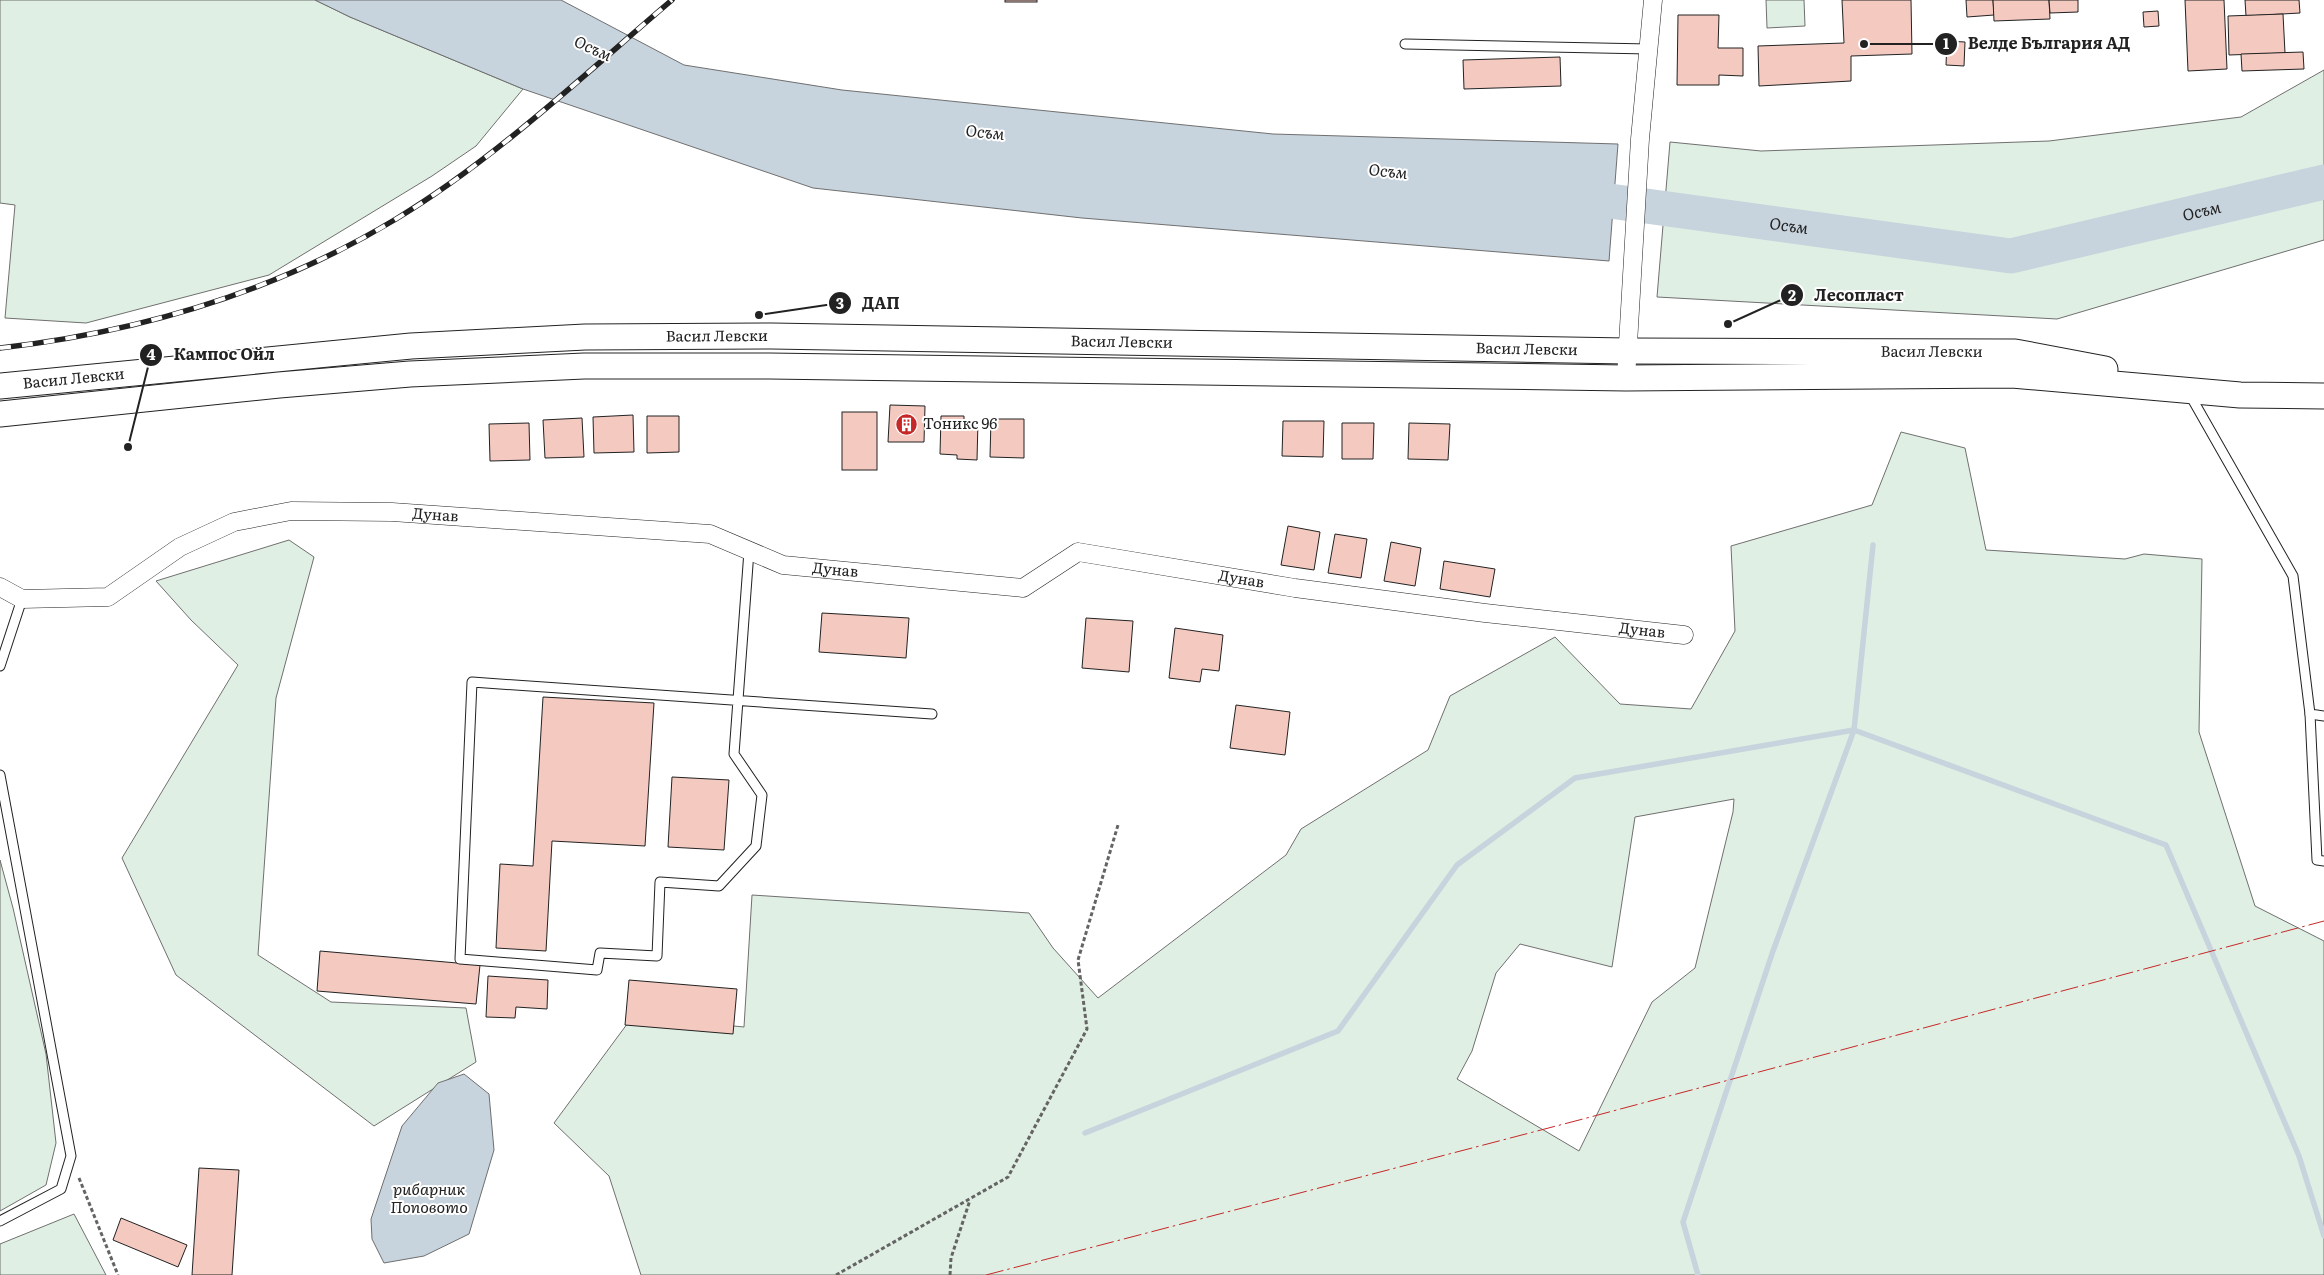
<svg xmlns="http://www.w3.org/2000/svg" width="2324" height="1275" viewBox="0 0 2324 1275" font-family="Literata,serif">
<rect width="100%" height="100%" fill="#fff"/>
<!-- green -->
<g fill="#e0efe3" stroke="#6f6f6f" fill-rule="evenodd">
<polygon points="0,0 315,0 350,17 523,89 476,146 432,176 269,275 86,323 5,318 15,205 0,203"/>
<polygon points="1766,0 1804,0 1805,26 1767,28"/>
<polygon points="2324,70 2324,240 2057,319 1657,297 1670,142 1761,151 2049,141 2241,117"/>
<path d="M1901,432L1965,448L1986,550L2125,559L2144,554L2202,559L2199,732L2255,906L2324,941V1275H641L609,1176L554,1123L633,1016L744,1027L752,895L1029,913L1053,948L1098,998L1286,855L1301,829L1428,750L1450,696L1555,637L1620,704L1691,709L1735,631L1731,546L1872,505ZM1734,799L1733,812L1695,968L1652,1002L1579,1151L1457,1079L1472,1051L1496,973L1520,944L1612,967L1635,817Z"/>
<polygon points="289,540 314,557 276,698 258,955 331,1002 466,1008 476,1062 374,1126 176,975 122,858 238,665 191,620 156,581"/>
<polygon points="0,860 13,908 46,1054 56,1143 46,1185 0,1211"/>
<polygon points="74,1214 106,1275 0,1275 0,1244"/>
</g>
<!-- water -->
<g fill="#c7d3dd" stroke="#6f6f6f">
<polygon points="315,0 561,0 684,65 842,90 1273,134 1618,144 1609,261 1082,218 813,188 523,89 350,17"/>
<polygon points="464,1074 489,1094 494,1150 469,1234 424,1256 384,1263 372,1239 371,1219 402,1126 438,1083"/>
</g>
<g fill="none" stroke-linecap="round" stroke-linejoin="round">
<!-- stream -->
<g stroke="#c7d3dd" stroke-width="5.5">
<polyline points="1873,545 1854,730 2166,845 2299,1156 2324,1236"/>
<polyline points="1085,1133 1338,1031 1457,865 1575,778 1854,730 1773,951 1683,1222 1698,1275"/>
</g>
<!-- river -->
<path stroke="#c7d3dd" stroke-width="35" id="s1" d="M1566,195L2011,256L2324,182"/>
</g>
<!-- building -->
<g fill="#f3c9c0" stroke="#222">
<rect x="1005" y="0" width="32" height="2"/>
<polygon points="1842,0 1911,0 1912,54 1851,56 1851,81 1759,86 1758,46 1844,43"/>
<polygon points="1966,0 1993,0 1994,15 1967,17"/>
<polygon points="1993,0 2049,0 2050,19 1994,21"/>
<polygon points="2049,0 2078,0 2078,12 2050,13"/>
<polygon points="2185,0 2224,0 2227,69 2188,71"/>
<polygon points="2245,0 2299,0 2300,13 2246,16"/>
<polygon points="2158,11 2159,26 2144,27 2143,12"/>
<polygon points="2283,14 2285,53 2229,55 2228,16"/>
<polygon points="1678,15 1719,15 1718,48 1743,48 1743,76 1719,75 1719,85 1677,85"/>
<polygon points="1947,41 1965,42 1964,66 1946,65"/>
<polygon points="2303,52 2304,69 2242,71 2241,54"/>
<polygon points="1560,57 1561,86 1464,89 1463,60"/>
<polygon points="890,405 925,406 924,442 888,442"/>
<rect x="842" y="412" width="35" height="58"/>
<polygon points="633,415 634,452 594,453 593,417"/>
<polygon points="647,416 679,416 679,452 647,453"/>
<polygon points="941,416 964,416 964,421 978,421 977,460 957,459 957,455 940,454"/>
<polygon points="582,418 584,457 545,458 543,420"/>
<polygon points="991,419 1024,419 1024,458 990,457"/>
<polygon points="1283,421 1324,421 1323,457 1282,456"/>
<polygon points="529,423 530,460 490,461 489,424"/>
<polygon points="1342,423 1374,423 1373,459 1342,459"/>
<polygon points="1409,423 1450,424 1448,460 1408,459"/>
<polygon points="1288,526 1320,532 1314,570 1281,565"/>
<polygon points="1335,534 1367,539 1361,578 1328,573"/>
<polygon points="1391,542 1421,548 1415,586 1384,581"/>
<polygon points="1444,561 1495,569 1490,597 1440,589"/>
<polygon points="822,613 909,618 906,658 819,652"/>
<polygon points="1086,618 1133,621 1129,672 1082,668"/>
<polygon points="1175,628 1223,635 1219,671 1202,669 1200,682 1169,678"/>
<polygon points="543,697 654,703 645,846 552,841 546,951 496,948 500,864 533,866"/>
<polygon points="1236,705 1290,712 1285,755 1230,748"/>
<polygon points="672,777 729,780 724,850 668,847"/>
<polygon points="320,951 480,965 476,1004 317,991"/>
<polygon points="488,976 548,980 547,1009 516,1007 515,1018 486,1017"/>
<polygon points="629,980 737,989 733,1034 625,1025"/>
<polygon points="199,1168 239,1170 232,1275 192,1275"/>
<polygon points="121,1218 187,1245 178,1267 113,1240"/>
</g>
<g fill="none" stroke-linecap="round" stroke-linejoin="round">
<defs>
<g id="lane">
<polyline points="1405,44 1649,49"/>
<polyline points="2190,395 2293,576 2310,714 2324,716"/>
<polyline points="749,551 734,754 762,795 756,846 719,886 660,882 657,956 600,953 597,970 460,959 472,682 932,714"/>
<polyline points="0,666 22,599"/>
<polyline points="2310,714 2317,860 2324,861"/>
<polyline points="0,775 71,1156 61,1189 0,1221"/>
</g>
<g id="street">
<polyline points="1626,378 1640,139 1653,0"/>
<path id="s2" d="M0,587L22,599L108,597L180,547L234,522L291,511L392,512L710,534L783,565L1023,588L1078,552L1295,588L1485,613L1684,635"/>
</g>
<g id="secondary">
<path id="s3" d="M0,386L411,346L585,337L772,336L1627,351L2015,352L2105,369"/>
<polyline points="0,414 279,385 410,374 584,366 769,366 1626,378 2012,375 2240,395 2324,396"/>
</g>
</defs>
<!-- lane casing -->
<use href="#lane" stroke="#222" stroke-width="11"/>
<!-- street casing -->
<use href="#street" stroke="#222" stroke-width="19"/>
<!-- secondary casing -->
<use href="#secondary" stroke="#222" stroke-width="27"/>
<!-- path -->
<g stroke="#646464" stroke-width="3" stroke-dasharray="4 2.5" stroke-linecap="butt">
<polyline points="79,1178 118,1275"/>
<polyline points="836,1275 1008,1177 1087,1029 1078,960 1118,825"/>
<polyline points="950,1275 951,1258 970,1200"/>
</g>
<!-- lane -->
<use href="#lane" stroke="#fff" stroke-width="9"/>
<!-- street -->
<use href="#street" stroke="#fff" stroke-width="18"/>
<!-- secondary -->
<use href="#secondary" stroke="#fff" stroke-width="25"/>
<defs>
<path id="rail" d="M0,348C139,332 275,292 396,219C494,160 585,74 672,0"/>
</defs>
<!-- rail casing -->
<use href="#rail" stroke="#222" stroke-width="5.5"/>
<!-- rail -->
<use href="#rail" stroke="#fff" stroke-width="4" stroke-dasharray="11" stroke-linecap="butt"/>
<!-- power -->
<polyline stroke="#c62828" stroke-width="1" stroke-dasharray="18 4 2.5 4" stroke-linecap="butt" points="986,1275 1583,1119 2324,921"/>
</g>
<!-- icons -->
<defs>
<symbol id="building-disc" viewBox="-11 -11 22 22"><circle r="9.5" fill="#c62828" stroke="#fff"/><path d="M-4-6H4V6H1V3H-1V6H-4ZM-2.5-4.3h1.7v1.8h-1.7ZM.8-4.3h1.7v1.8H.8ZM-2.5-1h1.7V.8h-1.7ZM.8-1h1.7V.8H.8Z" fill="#fff"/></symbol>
</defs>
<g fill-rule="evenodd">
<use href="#building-disc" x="894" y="412" width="25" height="25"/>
</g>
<g text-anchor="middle" stroke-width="4" stroke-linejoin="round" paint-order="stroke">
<!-- street labels -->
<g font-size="15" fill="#222" stroke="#fff">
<text dy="5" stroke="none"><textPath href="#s3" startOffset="719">Васил Левски</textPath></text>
<text dy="5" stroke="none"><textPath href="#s3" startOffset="1124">Васил Левски</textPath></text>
<text dy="5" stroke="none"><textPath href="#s3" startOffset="1529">Васил Левски</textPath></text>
<text dy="5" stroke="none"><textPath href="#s3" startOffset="1934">Васил Левски</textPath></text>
<text dy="5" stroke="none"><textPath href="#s3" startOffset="74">Васил Левски</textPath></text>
<text dy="5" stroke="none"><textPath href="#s2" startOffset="461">Дунав</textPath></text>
<text dy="5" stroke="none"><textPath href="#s2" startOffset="868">Дунав</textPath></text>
<text dy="5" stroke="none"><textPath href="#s2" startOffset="1288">Дунав</textPath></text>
<text dy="5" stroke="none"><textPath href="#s2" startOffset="1692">Дунав</textPath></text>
</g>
<!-- poi labels -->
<g font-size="15" fill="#222" stroke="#fff" text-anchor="start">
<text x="923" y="429">Тоникс 96</text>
</g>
<!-- water labels -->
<g font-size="16" font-style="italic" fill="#222" stroke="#fff">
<text transform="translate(593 48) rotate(24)" y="6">Осъм</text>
<text transform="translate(985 132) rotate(6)" y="6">Осъм</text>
<text transform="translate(1388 171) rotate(6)" y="6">Осъм</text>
<text dy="6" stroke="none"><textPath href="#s1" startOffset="645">Осъм</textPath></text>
<text dy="6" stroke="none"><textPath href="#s1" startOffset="225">Осъм</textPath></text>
<text x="429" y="1195">рибарник<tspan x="429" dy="18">Поповото</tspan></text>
</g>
</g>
<!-- callouts -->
<path fill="none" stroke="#222" stroke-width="2" d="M1864 44L1946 44M1728 324L1792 295M759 315L840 303M128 447L151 355"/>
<g fill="#222" stroke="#fff" stroke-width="2">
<circle cx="1864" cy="44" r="5"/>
<circle cx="1728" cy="324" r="5"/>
<circle cx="759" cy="315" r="5"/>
<circle cx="128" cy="447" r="5"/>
<circle cx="1946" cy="44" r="12"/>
<circle cx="1792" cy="295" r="12"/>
<circle cx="840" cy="303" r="12"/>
<circle cx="151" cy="355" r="12"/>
</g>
<g font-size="15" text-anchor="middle" font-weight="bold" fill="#fff">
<text x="1946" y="49">1</text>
<text x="1792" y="301">2</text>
<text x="840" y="309">3</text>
<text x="151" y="360">4</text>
</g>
<g font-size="16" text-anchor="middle" font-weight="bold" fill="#222" stroke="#fff" stroke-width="4" stroke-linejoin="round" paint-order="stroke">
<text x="2049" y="49">Велде България АД</text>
<text x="1859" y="301">Лесопласт</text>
<text x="881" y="309">ДАП</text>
<text x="224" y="360">Кампос Ойл</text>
</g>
</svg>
